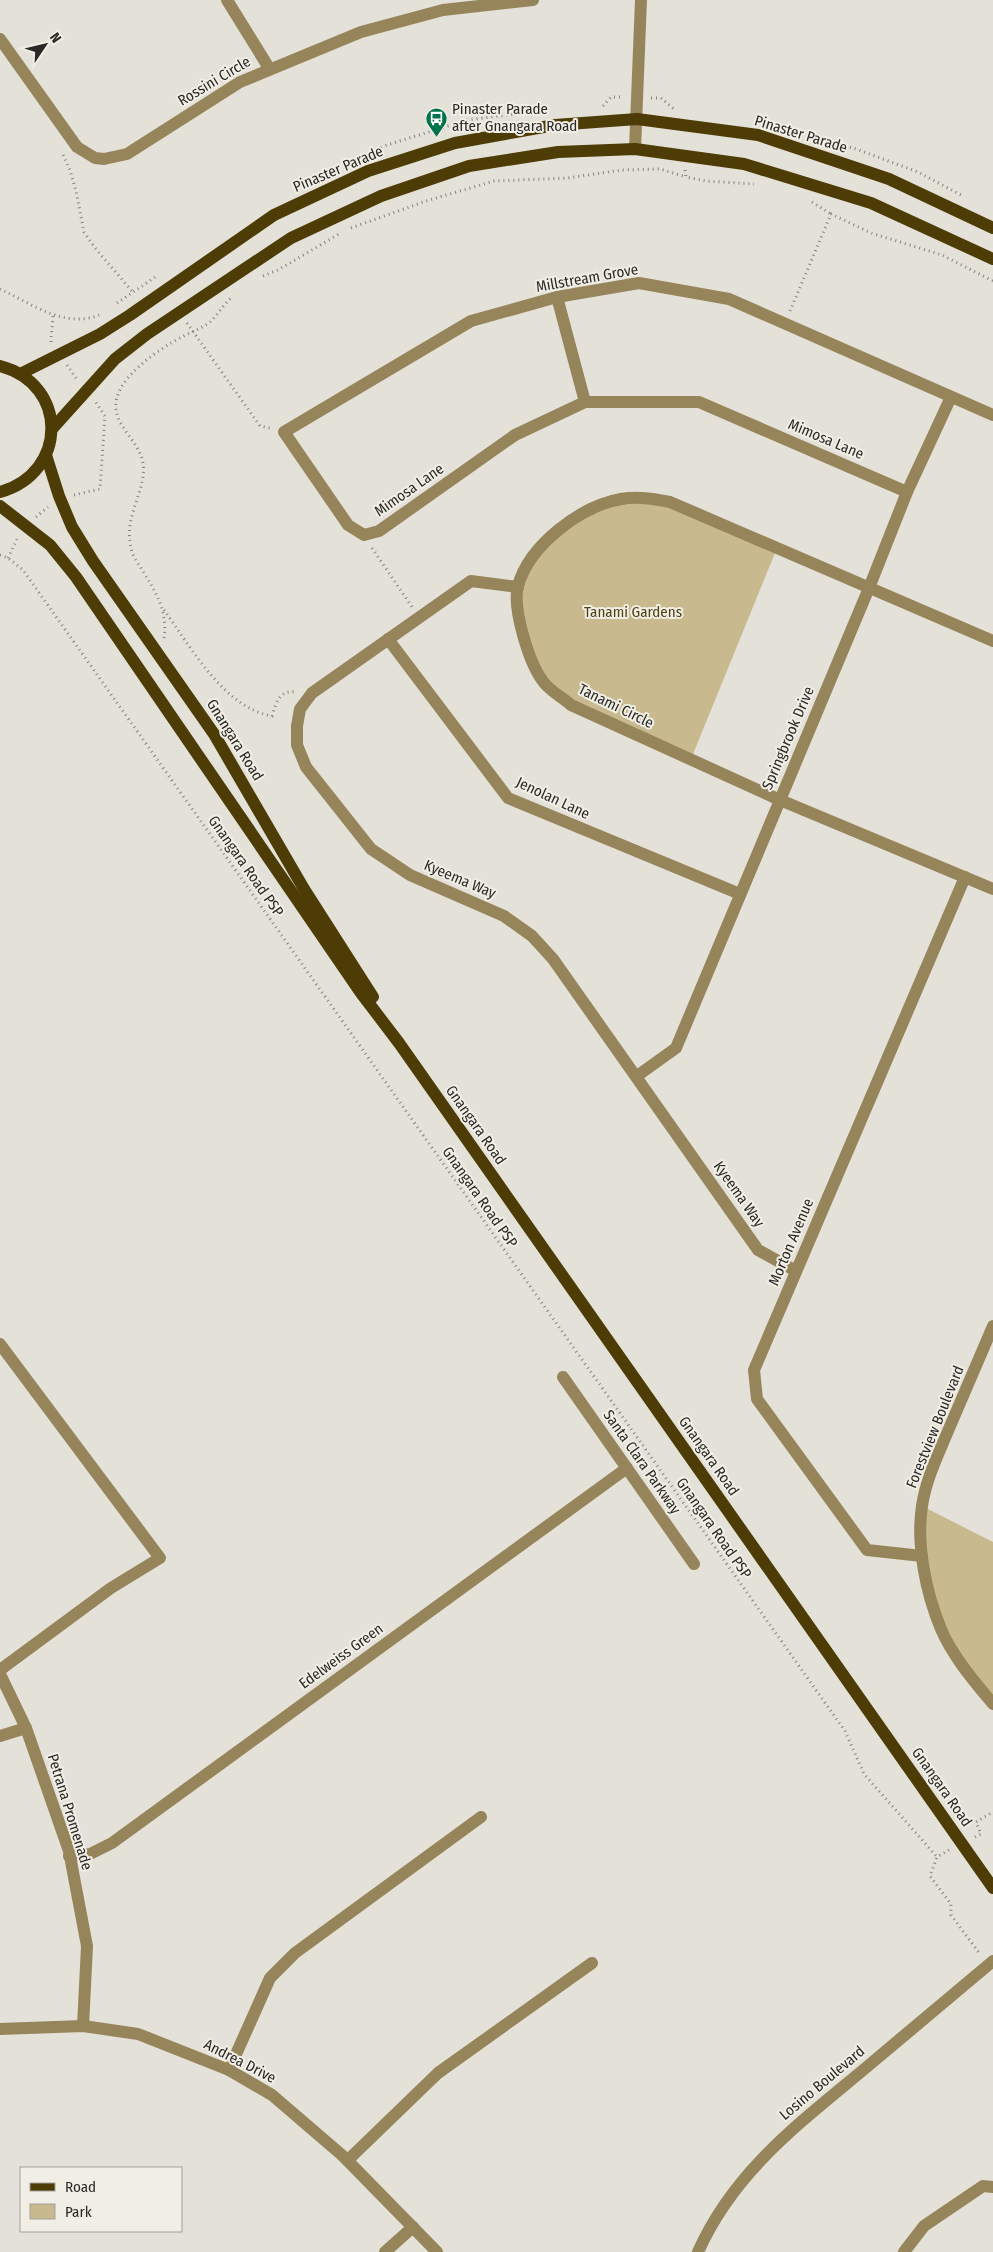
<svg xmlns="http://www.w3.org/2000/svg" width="993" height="2252" viewBox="0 0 993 2252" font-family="'Fira Sans Condensed',sans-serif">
<rect width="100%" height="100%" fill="#e4e1d8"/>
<!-- green -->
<g fill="#c8b98e">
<polygon points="644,497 777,548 691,759 571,705 542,682 528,654 518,587 531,560 589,510"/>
<polygon points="922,1506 993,1542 993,1704 973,1680 931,1596"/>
</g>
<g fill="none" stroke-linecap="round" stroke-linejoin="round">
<!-- path -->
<g stroke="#85837d" stroke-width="3" stroke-dasharray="1 4" stroke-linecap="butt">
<polyline points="651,98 661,98 674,109"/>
<polyline points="603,106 611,97 623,97"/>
<polyline points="802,133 856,149 918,172 961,195"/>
<polyline points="372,152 384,146 467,120 532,112"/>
<polyline points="63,155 70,170 76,191 84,232 95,248 132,291"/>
<polyline points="685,170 686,177 706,181 754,184"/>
<polyline points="812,202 831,214"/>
<polyline points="351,228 426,201 494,181 568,178 622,170 660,169 686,177"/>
<polyline points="263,276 278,270 339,234"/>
<path d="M0,289C31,303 64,329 99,315"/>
<polyline points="117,303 157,276"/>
<polyline points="790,311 831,214 871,233 942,255 993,281"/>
<polyline points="187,323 260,426 270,428"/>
<polyline points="51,342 53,315"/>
<polyline points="67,365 78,381"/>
<polyline points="74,495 100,489 105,416 95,401"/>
<polyline points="36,517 48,507"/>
<polyline points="372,548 412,607"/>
<polyline points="0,555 8,558 23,570 845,1731 864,1774 937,1857"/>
<polyline points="8,558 18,537"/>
<path d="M164,610C191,647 224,708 272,716C276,703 279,690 295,692"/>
<path d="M164,638C168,610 155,591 141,568C137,562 132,555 131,548C123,515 147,492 143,463C140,443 118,429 116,409C112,380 160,348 182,337C191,332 200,329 209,323C217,316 223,305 231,298"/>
<polyline points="975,1837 981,1834 976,1822 993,1812"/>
<polyline points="949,1850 937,1857 930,1876 951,1904 951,1915 980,1954"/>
</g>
<!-- minor -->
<g stroke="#96855a" stroke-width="12">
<polyline points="227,0 269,68"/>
<polyline points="0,39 77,147 95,158 104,159 127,154 240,82 361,32 443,10 533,0"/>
<polyline points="635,149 641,0"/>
<polyline points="557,297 585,402"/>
<polyline points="907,492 699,402 585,402 515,435 379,531 364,535 348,525 284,432 471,321 557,297 639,283 729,299 993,415"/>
<polyline points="518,587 471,581 312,693 300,709 297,726 297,745 306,767 371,849 410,875 504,916 532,936 553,959 758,1250 796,1271"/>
<polyline points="388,639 508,798 740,894"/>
<path d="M993,641L670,502C654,499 638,496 621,499C581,506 529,545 518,586C512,608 529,662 542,680C548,690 562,697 571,705L780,800L993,889"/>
<polyline points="637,1076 676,1048 869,588 907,492 951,397"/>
<path d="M993,1326C978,1361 963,1396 948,1431C938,1455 926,1479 922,1506C916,1545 926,1593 941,1629C953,1657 974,1681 993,1704"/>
<polyline points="0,1344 160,1558 111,1588 0,1670"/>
<polyline points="563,1377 694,1564"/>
<polyline points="922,1556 867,1550 757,1399 754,1370 965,877"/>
<polyline points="0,1674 26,1728 69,1851 87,1946 83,2026"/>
<polyline points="0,1736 26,1728"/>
<polyline points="69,1856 90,1854 112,1843 627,1468"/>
<polyline points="0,2029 83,2026 138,2034 229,2070 272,2095 343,2156 437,2252"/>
<polyline points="229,2070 270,1978 295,1953 481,1817"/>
<polyline points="348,2160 438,2073 592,1963"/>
<polyline points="385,2252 413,2227"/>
<path d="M698,2252C733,2173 797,2125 862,2071C905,2035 949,1998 993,1961"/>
<polyline points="904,2252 924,2226 983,2186 993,2187"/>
</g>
<!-- major -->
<g stroke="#4d3c05" stroke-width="12">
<path d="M0,366C69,384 68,473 0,492"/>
<polyline points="20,374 100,334 130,315 274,215 368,171 455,143 555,125 637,119 758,135 889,179 993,228"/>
<polyline points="52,429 115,359 147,334 291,238 381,196 469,166 558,152 635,149 744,164 871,203 993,259"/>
<polyline points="46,455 59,496 72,527 93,561 214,734 304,889 373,997"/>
<polyline points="0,506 50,545 76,577 361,993 399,1043 993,1888"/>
</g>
</g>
<!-- icons -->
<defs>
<symbol id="bus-pin" viewBox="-11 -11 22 30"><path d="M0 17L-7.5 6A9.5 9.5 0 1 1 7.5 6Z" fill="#00724c" stroke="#f1eee5"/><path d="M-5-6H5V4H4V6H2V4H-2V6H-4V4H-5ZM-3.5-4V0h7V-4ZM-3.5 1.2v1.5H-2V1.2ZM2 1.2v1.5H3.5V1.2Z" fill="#fff"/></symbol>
</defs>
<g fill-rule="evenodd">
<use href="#bus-pin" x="424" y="106" width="25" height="34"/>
</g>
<g text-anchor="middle" stroke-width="4" stroke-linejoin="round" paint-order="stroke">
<!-- street labels -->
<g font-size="15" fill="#2a2926" stroke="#f1eee5">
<text transform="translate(214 81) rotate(-31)" y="5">Rossini Circle</text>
<text transform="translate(801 134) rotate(17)" y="5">Pinaster Parade</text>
<text transform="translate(338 169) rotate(-23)" y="5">Pinaster Parade</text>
<text transform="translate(587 278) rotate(-10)" y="5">Millstream Grove</text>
<text transform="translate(826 439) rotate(23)" y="5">Mimosa Lane</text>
<text transform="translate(409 490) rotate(-35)" y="5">Mimosa Lane</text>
<text transform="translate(616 706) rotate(26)" y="5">Tanami Circle</text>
<text transform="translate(788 738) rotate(-67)" y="5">Springbrook Drive</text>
<text transform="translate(235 740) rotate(58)" y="5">Gnangara Road</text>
<text transform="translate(553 798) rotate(25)" y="5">Jenolan Lane</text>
<text transform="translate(246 866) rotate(55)" y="5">Gnangara Road PSP</text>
<text transform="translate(460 879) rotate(23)" y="5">Kyeema Way</text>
<text transform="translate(476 1125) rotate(55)" y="5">Gnangara Road</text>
<text transform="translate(739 1194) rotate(55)" y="5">Kyeema Way</text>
<text transform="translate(480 1197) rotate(55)" y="5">Gnangara Road PSP</text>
<text transform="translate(791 1242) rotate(-67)" y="5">Morton Avenue</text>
<text transform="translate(935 1427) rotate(-68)" y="5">Forestview Boulevard</text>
<text transform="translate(709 1456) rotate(55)" y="5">Gnangara Road</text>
<text transform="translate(642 1462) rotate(55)" y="5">Santa Clara Parkway</text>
<text transform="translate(714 1528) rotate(55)" y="5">Gnangara Road PSP</text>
<text transform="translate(341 1656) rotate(-36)" y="5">Edelweiss Green</text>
<text transform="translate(942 1787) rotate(55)" y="5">Gnangara Road</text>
<text transform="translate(70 1812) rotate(73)" y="5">Petrana Promenade</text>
<text transform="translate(240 2061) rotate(27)" y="5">Andrea Drive</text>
<text transform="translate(822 2083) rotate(-40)" y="5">Losino Boulevard</text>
</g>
<!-- poi labels -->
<g font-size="15" fill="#2a2926" stroke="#f1eee5" text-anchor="start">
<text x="452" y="114">Pinaster Parade<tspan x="452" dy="17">after Gnangara Road</tspan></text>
</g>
<!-- park labels -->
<g font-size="15" fill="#514214" stroke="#f1eee5">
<text x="633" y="617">Tanami Gardens</text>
</g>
</g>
<!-- legend -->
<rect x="20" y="2167" width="162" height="65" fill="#f1eee5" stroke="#a19f99"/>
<rect x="30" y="2183" width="25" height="8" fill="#4d3c05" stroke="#a19f99"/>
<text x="65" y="2192" font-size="15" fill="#2a2926">Road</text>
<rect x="30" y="2204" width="25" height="15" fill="#c8b98e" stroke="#a19f99"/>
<text x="65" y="2217" font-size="15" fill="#2a2926">Park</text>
<!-- north arrow -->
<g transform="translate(45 45) rotate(55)" stroke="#f1eee5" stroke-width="4" paint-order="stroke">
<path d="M0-4L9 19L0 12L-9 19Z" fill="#2a2926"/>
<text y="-8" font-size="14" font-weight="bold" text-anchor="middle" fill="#2a2926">N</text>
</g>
</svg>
